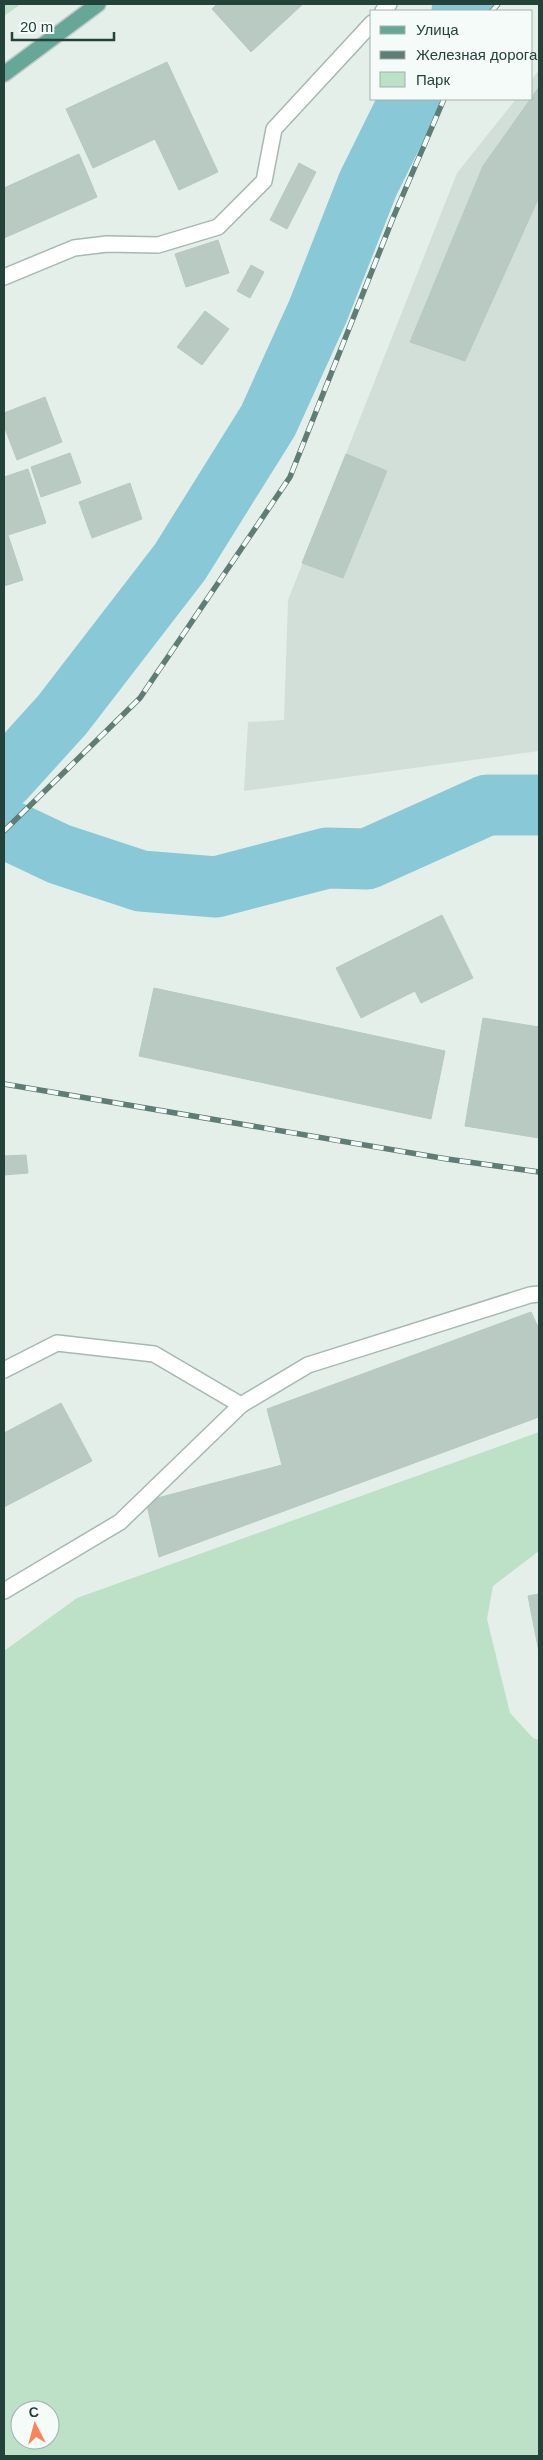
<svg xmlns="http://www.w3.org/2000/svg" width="543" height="2460" viewBox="0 0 543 2460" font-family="Helvetica,sans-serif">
<rect width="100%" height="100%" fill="#e4efea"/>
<!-- built -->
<polygon fill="#d2dfd9" points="539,70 539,751 244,791 248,722 284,720 288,600 457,173 516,99 532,99 532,79"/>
<!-- green -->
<g fill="#bce1c7" fill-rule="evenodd">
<polygon points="4,4 21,4 4,16"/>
<path d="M539,1432V1551L493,1586L487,1619L510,1713L533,1738L539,1740V2456H4V1651L77,1598ZM20,2410H50V2440H20Z"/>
</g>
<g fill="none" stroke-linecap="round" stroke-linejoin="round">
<!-- river -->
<g stroke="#89c9d7" stroke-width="61">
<polyline points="462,11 466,4"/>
<polyline points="4,779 62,715 180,562 268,421 318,311 368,184 410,99"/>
<polyline points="4,828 59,854 141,881 216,887 327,858 367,859 487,805 539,805"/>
</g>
</g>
<!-- building -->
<g fill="#b9cac3" stroke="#b6c9c2">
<polygon points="217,4 303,4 251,52 212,9"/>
<polygon points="167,62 218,172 179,190 155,139 93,168 66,109"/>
<polygon points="539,87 539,197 465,361 410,342 483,166"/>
<polygon points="79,154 97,197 4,238 4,188"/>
<polygon points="299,163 316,172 287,229 270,220"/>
<polygon points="218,240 229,273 186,287 175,254"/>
<polygon points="251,265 264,272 250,298 237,291"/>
<polygon points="205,311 229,329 202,365 177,347"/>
<polygon points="45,397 62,442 17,460 4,426 4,413"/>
<polygon points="70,453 81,483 41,497 31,467"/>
<polygon points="346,454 387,471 343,578 302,563"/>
<polygon points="28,469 46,523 8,535 23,580 4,586 4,477"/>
<polygon points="130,483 142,519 92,538 79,502"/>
<polygon points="442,915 473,978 421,1003 415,991 361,1018 336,968"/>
<polygon points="154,988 445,1051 431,1119 139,1056"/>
<polygon points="483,1018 539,1027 539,1138 465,1126"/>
<polygon points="26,1155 28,1173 4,1175 4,1156"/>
<polygon points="531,1312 539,1329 539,1417 159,1557 146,1501 282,1465 267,1409"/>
<polygon points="61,1403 92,1461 4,1507 4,1433"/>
<polygon points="539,1594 539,1652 528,1596"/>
</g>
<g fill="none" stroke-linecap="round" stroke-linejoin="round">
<defs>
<g id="lane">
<polyline points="383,11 389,4"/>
<polyline points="4,277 74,248 107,244 158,245 218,227 264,181 274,129 372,23"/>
<polyline points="4,1370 57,1343 154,1354 241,1405 308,1365 530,1295 539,1294"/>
<polyline points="4,1591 120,1522 241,1405"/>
</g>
<polyline id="primary" points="4,74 98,4"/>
</defs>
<!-- lane casing -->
<use href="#lane" stroke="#a6b8b2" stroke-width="18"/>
<!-- primary casing -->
<use href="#primary" stroke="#c1cac8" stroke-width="18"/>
<!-- lane -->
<use href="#lane" stroke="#fff" stroke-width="15"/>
<!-- primary -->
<use href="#primary" stroke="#66a798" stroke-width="15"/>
<defs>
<g id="rail">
<polyline points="492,11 498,4"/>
<polyline points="4,831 140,698 290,477 393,218 444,99"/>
<polyline points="4,1084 447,1159 539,1172"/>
</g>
</defs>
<!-- rail casing -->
<use href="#rail" stroke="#5d7d75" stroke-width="5.5"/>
<!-- rail -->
<use href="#rail" stroke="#f5fbf8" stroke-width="4" stroke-dasharray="11" stroke-linecap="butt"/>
</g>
<!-- border -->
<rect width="543" height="2460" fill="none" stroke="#22423a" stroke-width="10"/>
<!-- legend -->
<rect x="370" y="10" width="162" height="90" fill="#f5fbf8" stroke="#a1b1ac"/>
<rect x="380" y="26" width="25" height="8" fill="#66a798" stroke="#a1b1ac"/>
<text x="416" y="35" font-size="15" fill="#22423a">Улица</text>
<rect x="380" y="51" width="25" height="8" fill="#5d7d75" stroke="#a1b1ac"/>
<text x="416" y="60" font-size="15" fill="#22423a">Железная дорога</text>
<rect x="380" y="72" width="25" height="15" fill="#bce1c7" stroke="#a1b1ac"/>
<text x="416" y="85" font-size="15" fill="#22423a">Парк</text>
<!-- north arrow -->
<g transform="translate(35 2425) rotate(354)"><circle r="24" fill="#f5fbf8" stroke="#a1b1ac"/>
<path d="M0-4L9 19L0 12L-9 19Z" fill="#fc8355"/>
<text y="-8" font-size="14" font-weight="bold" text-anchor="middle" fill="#22423a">С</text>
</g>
<!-- scale -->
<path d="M12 32v8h102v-8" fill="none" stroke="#22423a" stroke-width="2.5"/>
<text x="20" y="32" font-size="15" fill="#22423a" stroke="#f5fbf8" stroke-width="4" paint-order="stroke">20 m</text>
</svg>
